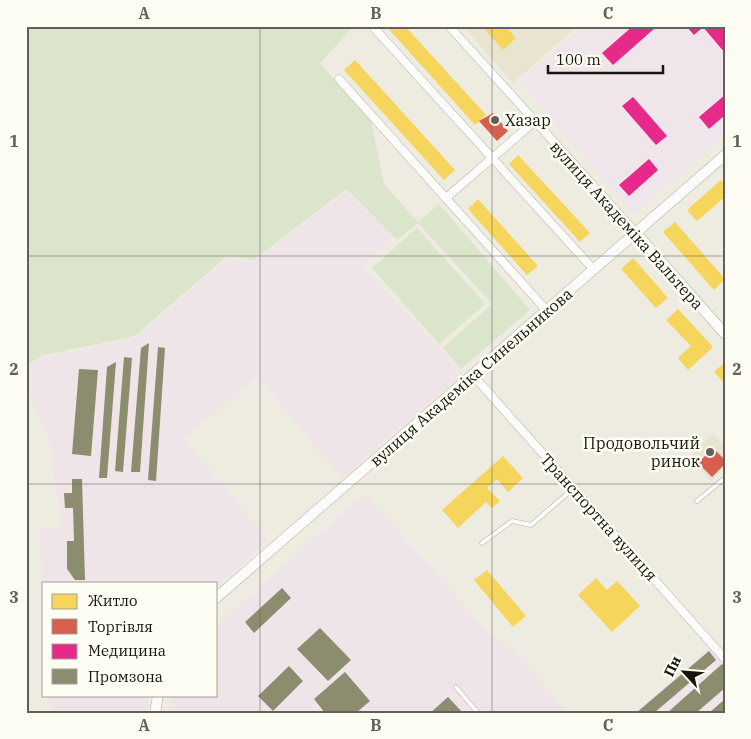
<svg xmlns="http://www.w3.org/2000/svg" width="751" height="739" viewBox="0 0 751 739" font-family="'IBM Plex Serif',serif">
<rect width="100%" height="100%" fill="#eeece1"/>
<!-- built -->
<g fill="#e9e4d0">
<polygon points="463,26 577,26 513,83"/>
<polygon points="713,433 725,446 725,467 711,481 688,458"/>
</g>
<!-- industrial -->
<g fill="#efe5e9">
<polygon points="346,191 393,237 363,266 463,374 341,478 257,375 184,440 269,541 216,586 216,583 44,583 44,623 40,530 62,526 49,441 31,398 26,399 26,368 39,359 137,337 228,257 254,262"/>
<polygon points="365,494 488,632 513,650 569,713 168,713 172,695 216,695 216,626"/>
<polygon points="711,646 725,662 725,713 635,713"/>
<polygon points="48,695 149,695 147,713 53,713"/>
</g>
<!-- medical -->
<polygon fill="#efe5ea" points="584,26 725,26 725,135 634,214 520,82"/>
<!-- green -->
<g fill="#dbe5cc">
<polygon points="26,26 354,26 320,63 371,121 384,184 418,222 439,204 530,310 461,369 443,348 492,304 418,223 397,240 346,189 254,260 227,256 135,336 41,356 26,366"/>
<polygon points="417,228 485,304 439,344 372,268"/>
</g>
<!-- homes -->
<g fill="#f6d55c">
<polygon points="386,26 405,26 486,115 475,125"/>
<polygon points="482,26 505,26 516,38 503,50"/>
<polygon points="355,60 455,170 444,180 344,70"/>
<polygon points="518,155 590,233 580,242 509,164"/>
<polygon points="721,180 725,184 725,197 697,221 687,210"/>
<polygon points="478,199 538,266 527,275 468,209"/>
<polygon points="675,222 725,279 714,290 663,232"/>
<polygon points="633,258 668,298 656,308 621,269"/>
<polygon points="678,309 713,347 688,370 678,358 691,346 666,320"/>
<polygon points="725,362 725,384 714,372"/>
<polygon points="503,456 523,478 508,492 497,479 487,488 500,501 492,508 486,502 458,528 442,510"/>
<polygon points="487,570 526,616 513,627 474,580"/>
<polygon points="596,578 607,590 617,581 640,606 612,632 578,595"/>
</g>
<!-- shops -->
<g fill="#d6604d">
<polygon points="493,113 508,131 497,141 479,121"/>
<polygon points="715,450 725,460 725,464 712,477 698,463 706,455 709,457"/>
</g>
<!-- health -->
<g fill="#e7298a">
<polygon points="633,26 653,26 655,28 613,65 602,53"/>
<polygon points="686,26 722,26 725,29 725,53 703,27 694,35"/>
<polygon points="725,95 725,115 709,129 699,117"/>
<polygon points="633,97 667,136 656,145 622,106"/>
<polygon points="649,159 658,170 629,196 619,185"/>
</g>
<!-- industry -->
<g fill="#8c8c6e">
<polygon points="149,343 140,472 131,472 141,348"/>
<polygon points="158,347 165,348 156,481 148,480"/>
<polygon points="124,357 132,358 123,472 115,471"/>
<polygon points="116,362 107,478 99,478 107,367"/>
<polygon points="79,369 98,370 91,456 72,454"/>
<polygon points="72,479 82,479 85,580 75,580 67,569 67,541 74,541 73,508 65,508 64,493 72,493"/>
<polygon points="282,588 291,598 254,633 245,622"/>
<polygon points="320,628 351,660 328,681 297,649"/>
<polygon points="709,651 716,660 654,713 636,713"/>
<polygon points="722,664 725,667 725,688 696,713 667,713"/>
<polygon points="289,666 303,681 273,711 258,696"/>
<polygon points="345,672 370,701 356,713 325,713 314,699"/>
<polygon points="448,697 463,713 430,713"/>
<polygon points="725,699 725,713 709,713"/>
</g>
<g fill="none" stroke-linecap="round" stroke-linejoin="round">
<defs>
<g id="service">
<polyline points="697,501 725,478"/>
<polyline points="482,543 512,521 531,525 574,488"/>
<polyline points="456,687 478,713"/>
</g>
<g id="minor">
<polyline points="449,26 636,233"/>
<polyline points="375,29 594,270"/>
<polyline points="339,79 547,311"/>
<polyline points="446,198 535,121"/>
<polyline points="473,375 725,659"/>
</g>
<g id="tertiary">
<polyline points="636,233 725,334"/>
<polyline points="216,598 725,155"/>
<polyline points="155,713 158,695"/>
</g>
</defs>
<!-- service casing -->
<use href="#service" stroke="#b3b1a8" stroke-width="5"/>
<!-- minor casing -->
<use href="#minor" stroke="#b3b1a8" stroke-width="9"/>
<!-- tertiary casing -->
<use href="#tertiary" stroke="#b3b1a8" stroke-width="11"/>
<!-- service -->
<use href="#service" stroke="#fcfcfa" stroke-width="4"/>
<!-- minor -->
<use href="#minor" stroke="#fcfcfa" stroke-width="8"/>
<!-- tertiary -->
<use href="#tertiary" stroke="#fcfcfa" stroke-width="10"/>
</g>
<!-- grid -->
<path fill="none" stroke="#626058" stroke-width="1" stroke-opacity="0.55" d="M260,26V713M492,26V713M26,256H725M26,484H725"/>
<!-- markers -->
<g fill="#626058" stroke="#fefdf4" stroke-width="2">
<circle cx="495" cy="120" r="5"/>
<circle cx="710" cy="452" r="5"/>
</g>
<g text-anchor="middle" stroke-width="5" stroke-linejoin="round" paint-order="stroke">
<!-- poi labels -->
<g font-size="16" fill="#16150e" stroke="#fefdf4" text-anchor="start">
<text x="505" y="126">Хазар</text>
<text x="700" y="449" text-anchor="end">Продовольчий<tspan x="700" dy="18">ринок</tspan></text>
</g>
<!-- street labels -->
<g font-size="16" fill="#16150e" stroke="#fefdf4">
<text transform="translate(627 225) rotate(48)" y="6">вулиця Академіка Вальтера</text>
<text transform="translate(471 377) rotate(-41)" y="6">вулиця Академіка Синельникова</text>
<text transform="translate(599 517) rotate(48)" y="6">Транспортна вулиця</text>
</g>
</g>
<!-- border -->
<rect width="751" height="739" fill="none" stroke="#fefdf4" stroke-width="55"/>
<!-- legend -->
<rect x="42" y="582" width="175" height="115" fill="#fefdf4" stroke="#a1a098"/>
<rect x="52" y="594" width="25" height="15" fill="#f6d55c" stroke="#a1a098"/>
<text x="88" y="606" font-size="15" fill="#16150e">Житло</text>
<rect x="52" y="619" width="25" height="15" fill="#d6604d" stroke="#a1a098"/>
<text x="88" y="632" font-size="15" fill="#16150e">Торгівля</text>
<rect x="52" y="644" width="25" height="15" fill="#e7298a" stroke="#a1a098"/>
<text x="88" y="656" font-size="15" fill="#16150e">Медицина</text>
<rect x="52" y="669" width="25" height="15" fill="#8c8c6e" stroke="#a1a098"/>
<text x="88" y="682" font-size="15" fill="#16150e">Промзона</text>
<!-- north arrow -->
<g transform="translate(684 672) rotate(296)" stroke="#fefdf4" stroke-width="4" paint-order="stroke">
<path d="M0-4L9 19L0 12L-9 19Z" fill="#16150e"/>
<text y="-8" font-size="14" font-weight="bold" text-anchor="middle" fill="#16150e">Пн</text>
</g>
<!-- scale -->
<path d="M548 65v8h115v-8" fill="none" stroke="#16150e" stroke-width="2.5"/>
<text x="556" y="65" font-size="15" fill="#16150e" stroke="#fefdf4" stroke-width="4" paint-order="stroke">100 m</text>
<rect x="28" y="28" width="696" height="684" fill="none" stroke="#626058" stroke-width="2"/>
<g font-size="16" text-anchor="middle" font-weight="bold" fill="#626058">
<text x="144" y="19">A</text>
<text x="376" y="19">B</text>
<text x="608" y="19">C</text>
<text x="14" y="147">1</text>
<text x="737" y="147">1</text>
<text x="14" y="375">2</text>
<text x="737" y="375">2</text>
<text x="14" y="603">3</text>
<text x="737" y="603">3</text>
<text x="144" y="731">A</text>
<text x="376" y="731">B</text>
<text x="608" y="731">C</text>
</g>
</svg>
